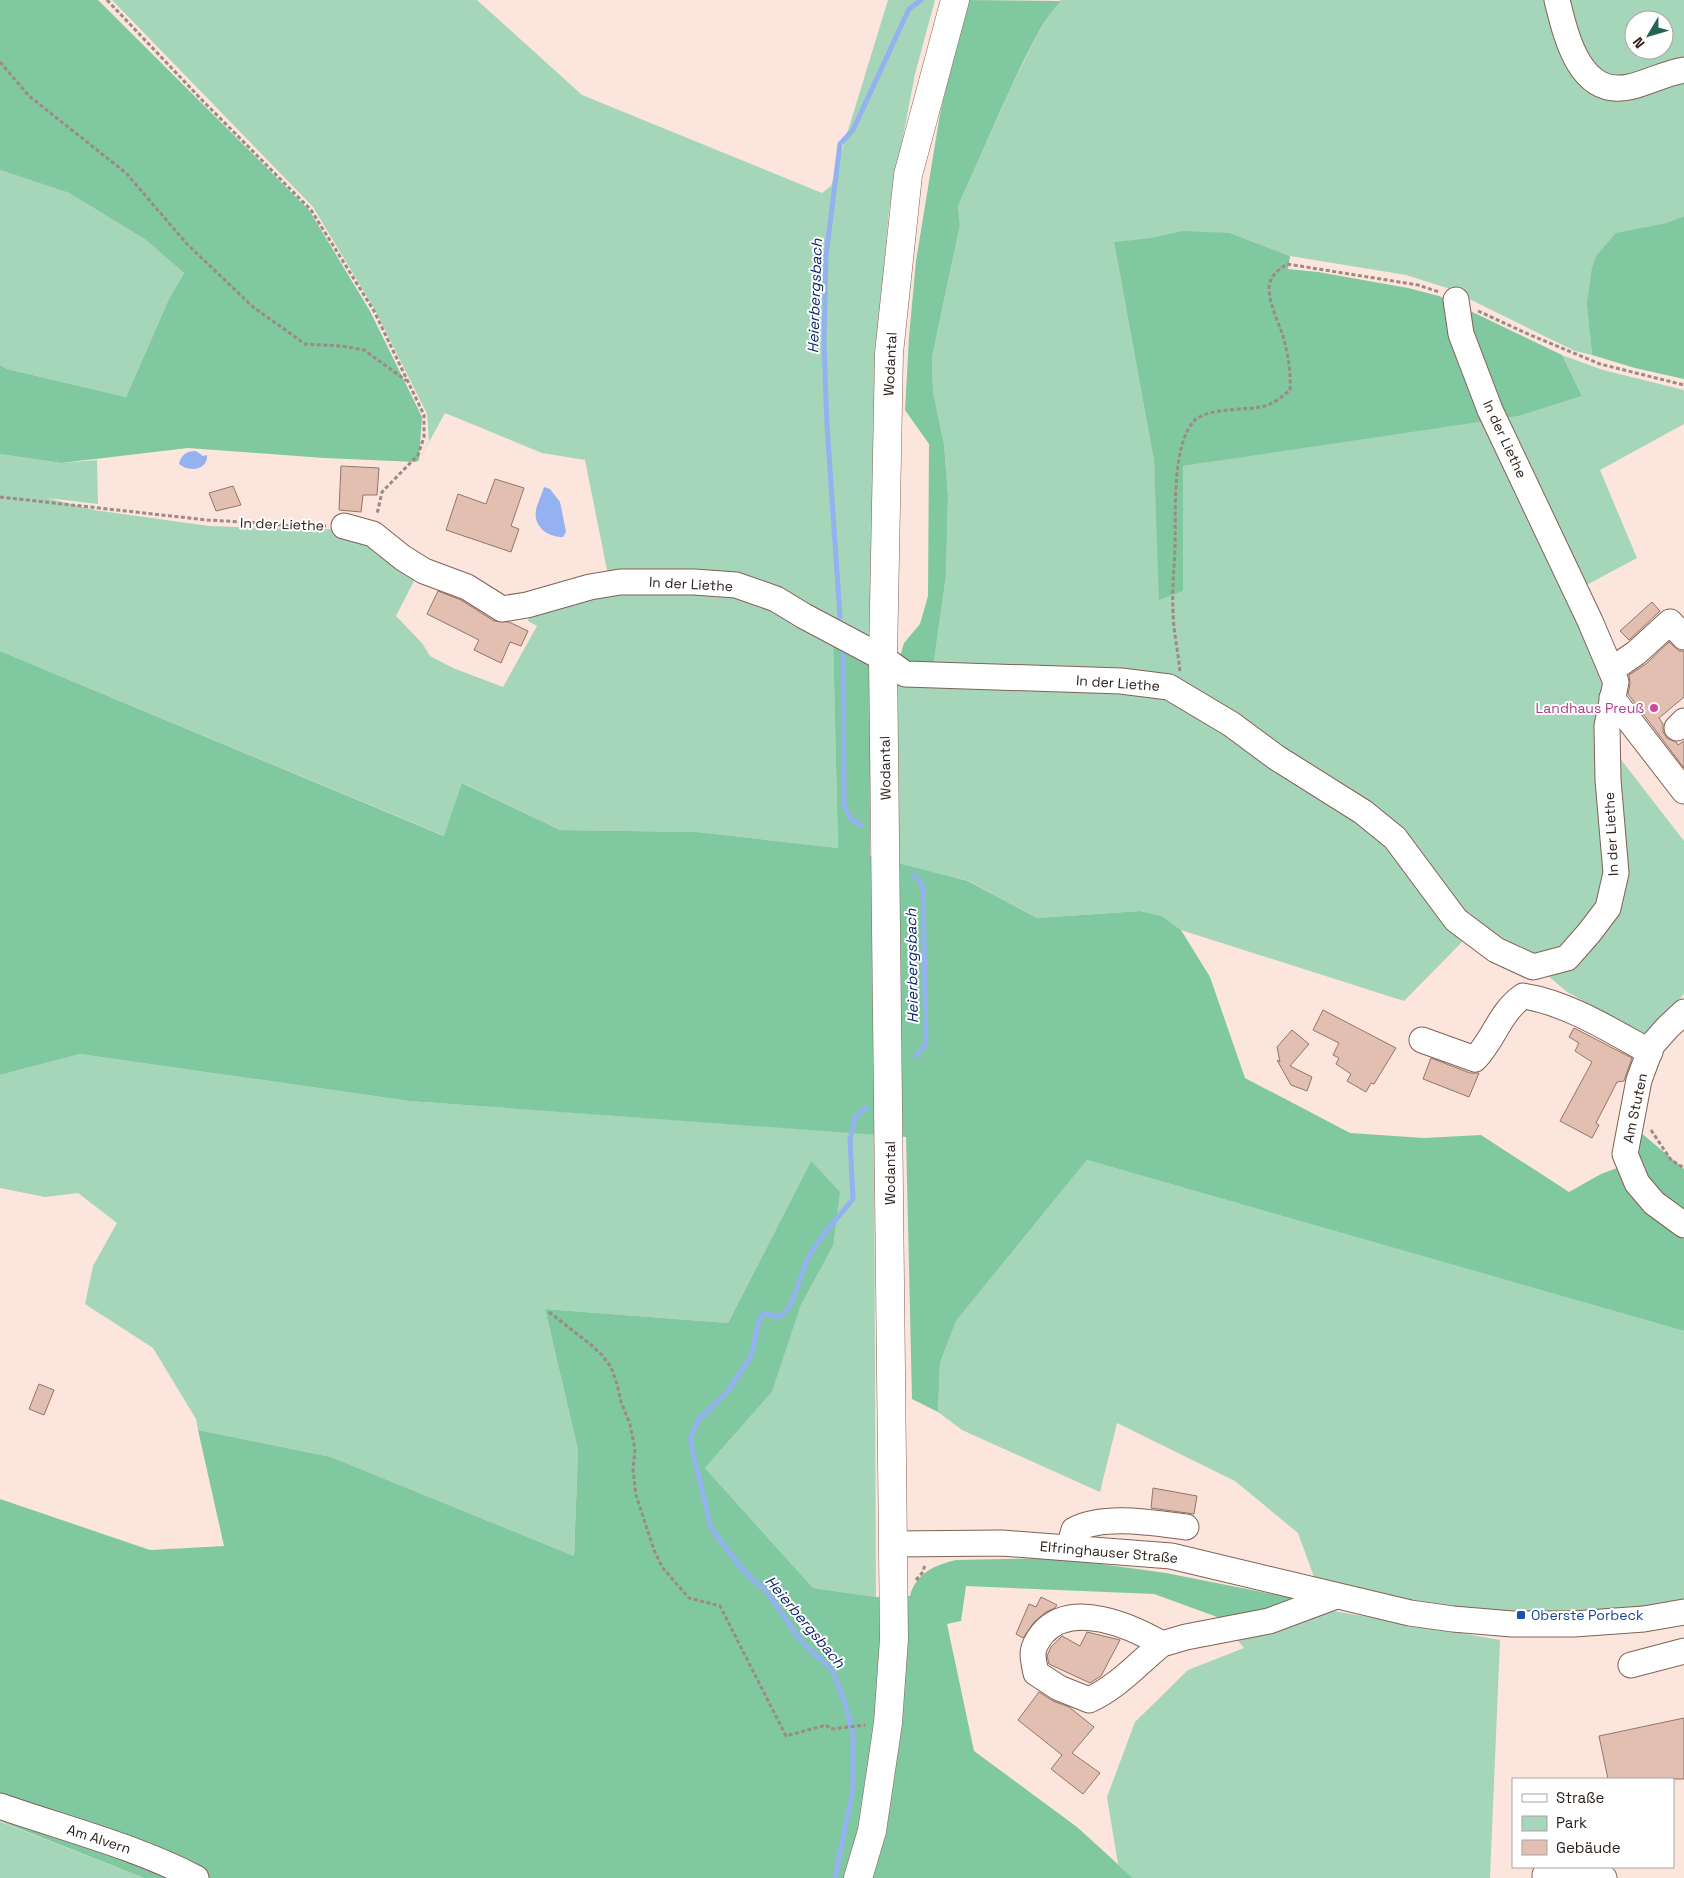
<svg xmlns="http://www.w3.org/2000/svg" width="1684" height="1878" viewBox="0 0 1684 1878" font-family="'Space Grotesk',sans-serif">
<rect width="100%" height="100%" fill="#fce5dd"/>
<!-- green -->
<g fill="#a5d6b9" fill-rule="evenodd">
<polygon points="112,0 477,0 582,95 822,193 831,186 888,0 935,0 915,74 889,210 877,349 869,640 775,594 609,580 585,460 542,453 445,413 419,460 429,441 427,414 375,310 313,207"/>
<polygon points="1061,0 1553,0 1588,82 1684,74 1684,216 1668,223 1647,228 1590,333 1592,355 1575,351 1544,336 1447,288 1406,275 1290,256 1230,233 1114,242 1154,461 1160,599 1183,591 1183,466 1490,419 1611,683 1611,874 1587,931 1542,960 1497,948 1420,862 1193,696 933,668 946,576 948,495 944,444 933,392 932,357 960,225 958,206 1012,85 1036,37 1052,10"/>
<path d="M1562,0H1684V66L1641,79L1595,76ZM1634,20H1664V50H1634Z"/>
<polygon points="0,170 69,193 146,240 184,273 168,301 126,397 7,369 0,365"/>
<polygon points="1562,355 1603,370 1684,390 1684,424 1600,470 1637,558 1579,589 1500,419 1519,416 1582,396"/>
<polygon points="0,454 61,463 97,460 98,504 47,498 94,510 209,526 293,529 343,529 418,573 396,616 422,643 430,656 453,668 503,687 537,626 528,621 531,610 585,594 738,591 833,638 838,848 697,832 560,830 463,783 445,836 0,651"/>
<polygon points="895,675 1168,693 1362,817 1467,937 1404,1001 1181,930 1162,916 1140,911 1037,918 969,881 899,864"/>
<polygon points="1612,748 1684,841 1684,994 1646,1038 1611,1016 1567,992 1540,969 1611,912"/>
<polygon points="80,1054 409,1101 874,1134 876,1597 813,1588 705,1468 772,1392 801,1305 833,1246 811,1161 728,1323 545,1309 578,1450 574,1556 331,1457 198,1430 196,1419 153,1348 85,1304 93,1266 117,1223 78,1193 45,1197 0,1188 0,1075"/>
<polygon points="1087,1160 1684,1331 1684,1601 1621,1612 1482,1612 1408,1602 1314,1577 1298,1533 1235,1481 1117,1423 1100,1492 962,1430 938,1412 940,1363 956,1321"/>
<polygon points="1334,1611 1500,1640 1490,1878 1133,1878 1118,1864 1107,1797 1135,1722 1188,1670 1244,1648 1233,1635"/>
<polygon points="0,1822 1,1822 144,1878 0,1878"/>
</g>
<!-- forest -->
<g fill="#80c89f">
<polygon points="0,0 98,0 309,210 370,311 422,417 419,460 416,462 324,458 188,448 61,463 0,454 0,365 7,369 126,397 168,301 184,273 146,240 69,193 0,170"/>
<path d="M966,0L1061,1C1043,19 1033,43 1021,66C999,112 979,160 958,206L960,225L932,357L933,392L944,444L948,495L946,576L933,668L912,670L900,657L904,643L920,624L928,596L929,444L905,410L909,337L916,261L940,114Z"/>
<polygon points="1684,216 1684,379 1635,368 1592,355 1587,303 1592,268 1596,256 1616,233 1667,223"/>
<polygon points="1183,231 1230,233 1290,256 1288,269 1318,272 1408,288 1439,296 1562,355 1582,396 1519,416 1183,466 1183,591 1159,600 1154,461 1114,242 1152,238"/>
<polygon points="833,638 871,658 870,856 968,881 1037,918 1140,911 1162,916 1181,930 1210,977 1245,1078 1350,1133 1424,1138 1481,1135 1569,1192 1601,1174 1620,1167 1640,1132 1684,1169 1684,1331 1087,1160 956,1321 940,1363 938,1412 912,1399 906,1137 409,1101 80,1054 0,1075 0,651 444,836 462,783 560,830 697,832 838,848"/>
<path d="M811,1161L840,1192L833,1246L801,1305L772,1392L705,1468L813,1588L876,1597L910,1596C916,1573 935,1565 956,1560L1057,1558L1166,1573L1298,1599L1295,1606L1220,1618L1154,1594L966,1586L961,1621L947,1624L974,1751L1077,1827L1133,1878H144L0,1821V1499L150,1550L224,1546L198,1430L331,1457L574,1556L578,1450L545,1309L728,1323Z"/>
</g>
<!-- water -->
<g fill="#93b2ef">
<path d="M196,451L203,456L207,455C208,471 188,472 179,464C181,455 186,451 196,451Z"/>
<path d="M544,487L550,489L560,502L566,532L563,537C557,537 549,535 544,531C528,516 539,504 544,487Z"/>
</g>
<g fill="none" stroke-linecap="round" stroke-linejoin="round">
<!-- stream -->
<g stroke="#93b2ef" stroke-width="5">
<polyline points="840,617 827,425 824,344 826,256 840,144 853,130 909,9 921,0"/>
<polyline points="843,653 844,805 851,819 861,825"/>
<polyline points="914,875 923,886 926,1043 916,1056"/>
<path d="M835,1878L853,1789V1735L846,1706L833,1671L801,1641L767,1592L743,1570L711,1528L690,1439L698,1420L727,1392L751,1356L759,1320L765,1313L780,1317C797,1303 798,1277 808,1258C820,1236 838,1218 853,1199L850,1140L855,1117L866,1108"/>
</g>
</g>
<!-- building -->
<g fill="#e2bfb0" stroke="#957568">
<polygon points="341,466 379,468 377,495 363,495 361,512 339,510"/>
<polygon points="495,479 524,488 511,526 519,529 511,552 446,530 458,494 486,504"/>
<polygon points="233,486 241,505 216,511 209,493"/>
<polygon points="438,591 461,600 494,621 509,622 528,631 521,646 510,642 501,663 474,650 479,640 427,614"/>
<polygon points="1652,602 1660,611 1629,640 1620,631"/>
<polygon points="1669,642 1679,651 1684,651 1684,697 1659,718 1663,724 1663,732 1667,738 1676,742 1678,745 1684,741 1684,768 1628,694 1630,684 1629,675 1646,664"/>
<polygon points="1323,1010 1396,1048 1374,1084 1371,1083 1366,1092 1347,1081 1351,1074 1336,1064 1339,1058 1333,1055 1339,1043 1313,1030"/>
<polygon points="1574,1028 1632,1058 1624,1081 1617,1082 1596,1123 1599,1125 1592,1138 1560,1121 1592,1062 1575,1051 1579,1043 1569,1037"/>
<polygon points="1292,1030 1309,1044 1290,1066 1312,1077 1307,1091 1291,1085 1277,1060 1280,1062 1277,1047"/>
<polygon points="1431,1058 1470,1073 1479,1073 1469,1097 1423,1079"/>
<polygon points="39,1384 54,1390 44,1415 29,1409"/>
<polygon points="1153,1488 1197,1496 1194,1514 1151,1508"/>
<polygon points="1041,1597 1057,1605 1055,1608 1046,1612 1034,1622 1023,1638 1016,1634 1029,1604 1036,1607"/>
<polygon points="1087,1632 1120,1640 1101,1676 1090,1683 1049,1664 1047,1656 1051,1647 1062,1636 1080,1646"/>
<polygon points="1039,1692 1053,1701 1069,1707 1094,1727 1072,1753 1100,1773 1083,1794 1051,1769 1062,1755 1018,1720"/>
<polygon points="1684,1718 1684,1779 1608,1779 1599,1736"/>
</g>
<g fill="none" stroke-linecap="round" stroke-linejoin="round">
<defs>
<g id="minor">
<path d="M1557,0C1566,36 1579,97 1629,87C1648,83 1665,73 1684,70"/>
<polyline points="344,526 373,534 403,558 424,571 467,587 502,609 527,605 590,587 620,582 694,582 736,585 776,599 804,616 883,658 905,674 1121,681 1169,687 1231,724 1277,758 1363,812 1395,838 1456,920 1496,950 1533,967 1567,958 1589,933 1608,908 1616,873 1608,780 1607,726 1616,682 1590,621 1490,410 1461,334 1456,300"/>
<polyline points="1611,670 1636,653 1670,622 1684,637"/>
<polyline points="1612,698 1684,791"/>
<polyline points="1677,728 1684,721"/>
<polyline points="1684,1012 1668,1027 1652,1045 1639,1080 1625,1154 1637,1183 1654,1203 1684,1225"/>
<path d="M1422,1040L1475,1059C1494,1039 1500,1012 1523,996C1568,1003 1610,1030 1650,1052"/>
<polyline points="894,1544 1002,1543 1171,1556 1410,1613 1453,1619 1512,1624 1574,1624 1644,1619 1684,1612"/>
<path d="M1069,1547L1074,1530C1104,1514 1153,1523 1186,1527"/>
<path d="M1162,1644C1138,1663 1118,1687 1089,1700L1059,1688L1036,1673C1032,1655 1030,1649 1043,1633C1072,1600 1131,1626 1162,1644L1186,1637L1269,1621L1336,1596"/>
<polyline points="1631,1665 1684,1651"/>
<path d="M0,1806C66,1829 134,1846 196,1878"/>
<polyline points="1545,1875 1592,1875 1604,1878"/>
</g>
<polyline id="major" points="858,1878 872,1831 888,1723 894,1639 883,658 889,353 908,175 955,0"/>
</defs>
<!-- minor casing -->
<use href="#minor" stroke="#816156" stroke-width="27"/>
<!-- major casing -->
<use href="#major" stroke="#816156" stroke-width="29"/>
<!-- path -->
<g stroke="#9c8a83" stroke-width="3" stroke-dasharray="4 2.5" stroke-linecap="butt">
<polyline points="107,0 201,99 311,210 374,311 424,415 424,437 418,455 382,492 377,514"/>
<polyline points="0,62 29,96 126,173 186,243 253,307 305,344 341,346 364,350 407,381"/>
<polyline points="1478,311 1528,334 1600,364 1684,385"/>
<polyline points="0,497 207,520 260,523 290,526 326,526"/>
<path d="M1180,671C1178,651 1173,630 1173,610C1172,590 1174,570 1175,549C1176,517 1171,443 1195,420C1210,407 1246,411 1265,406C1275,403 1283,396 1290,390C1291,371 1288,354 1283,336C1278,321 1269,304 1269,287C1270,276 1278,270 1287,264L1418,285L1439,292"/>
<polyline points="1651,1130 1671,1160 1684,1168"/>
<polyline points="549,1312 590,1344 602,1355 611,1367 617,1384 621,1402 630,1424 635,1450 633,1470 636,1495 654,1550 662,1567 689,1598 720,1606 786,1736 826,1725 831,1729 865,1725"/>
<polyline points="916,1580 923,1572 925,1564"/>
</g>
<!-- minor -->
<use href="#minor" stroke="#fff" stroke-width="25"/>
<!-- major -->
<use href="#major" stroke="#fff" stroke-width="28"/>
</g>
<!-- markers -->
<circle fill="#d1479c" stroke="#fff" stroke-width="2" cx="1654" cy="708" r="5"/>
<rect fill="#1a4fb4" stroke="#fff" stroke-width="2" x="1516" y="1610" width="10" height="10" rx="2.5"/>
<g text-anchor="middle" stroke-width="4" stroke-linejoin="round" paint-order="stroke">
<!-- street labels -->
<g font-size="14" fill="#2a1d18" stroke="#fff">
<text transform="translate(890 364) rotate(-87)" y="5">Wodantal</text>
<text transform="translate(1505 439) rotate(65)" y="5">In der Liethe</text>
<text transform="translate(282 524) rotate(2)" y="5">In der Liethe</text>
<text transform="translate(691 584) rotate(3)" y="5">In der Liethe</text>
<text transform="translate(1118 683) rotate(4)" y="5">In der Liethe</text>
<text transform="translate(885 768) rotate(-91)" y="5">Wodantal</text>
<text transform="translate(1611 834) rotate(-93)" y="5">In der Liethe</text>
<text transform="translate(1635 1108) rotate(-78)" y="5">Am Stuten</text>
<text transform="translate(890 1173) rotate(-90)" y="5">Wodantal</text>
<text transform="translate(1109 1552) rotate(5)" y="5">Elfringhauser Straße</text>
<text transform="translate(99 1839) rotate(18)" y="5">Am Alvern</text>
</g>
<!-- hotel labels -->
<g font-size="14" fill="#b23c85" stroke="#fff" text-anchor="end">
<text x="1644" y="713">Landhaus Preuß</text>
</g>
<!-- transit labels -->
<g font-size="14" fill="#164399" stroke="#fff" text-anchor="start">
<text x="1531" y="1620">Oberste Porbeck</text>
</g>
<!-- water labels -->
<g font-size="15" font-style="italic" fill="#09256a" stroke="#fff">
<text transform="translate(815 296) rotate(-88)" y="5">Heierbergsbach</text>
<text transform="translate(912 966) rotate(-91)" y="5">Heierbergsbach</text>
<text transform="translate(805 1622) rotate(50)" y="5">Heierbergsbach</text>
</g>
</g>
<!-- legend -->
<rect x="1512" y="1778" width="162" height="90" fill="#ffffff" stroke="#aaa5a3"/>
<rect x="1522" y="1794" width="25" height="8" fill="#ffffff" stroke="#aaa5a3"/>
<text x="1556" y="1803" font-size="15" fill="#2a1d18">Straße</text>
<rect x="1522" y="1816" width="25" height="15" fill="#a5d6b9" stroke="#aaa5a3"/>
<text x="1556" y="1828" font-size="15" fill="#2a1d18">Park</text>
<rect x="1522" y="1840" width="25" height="15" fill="#e2bfb0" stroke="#aaa5a3"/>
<text x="1556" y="1853" font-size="15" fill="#2a1d18">Gebäude</text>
<!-- north arrow -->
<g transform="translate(1649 35) rotate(232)"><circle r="24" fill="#ffffff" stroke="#aaa5a3"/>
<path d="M0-4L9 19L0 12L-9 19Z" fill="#246656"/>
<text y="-8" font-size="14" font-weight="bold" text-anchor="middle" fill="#2a1d18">N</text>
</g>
</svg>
